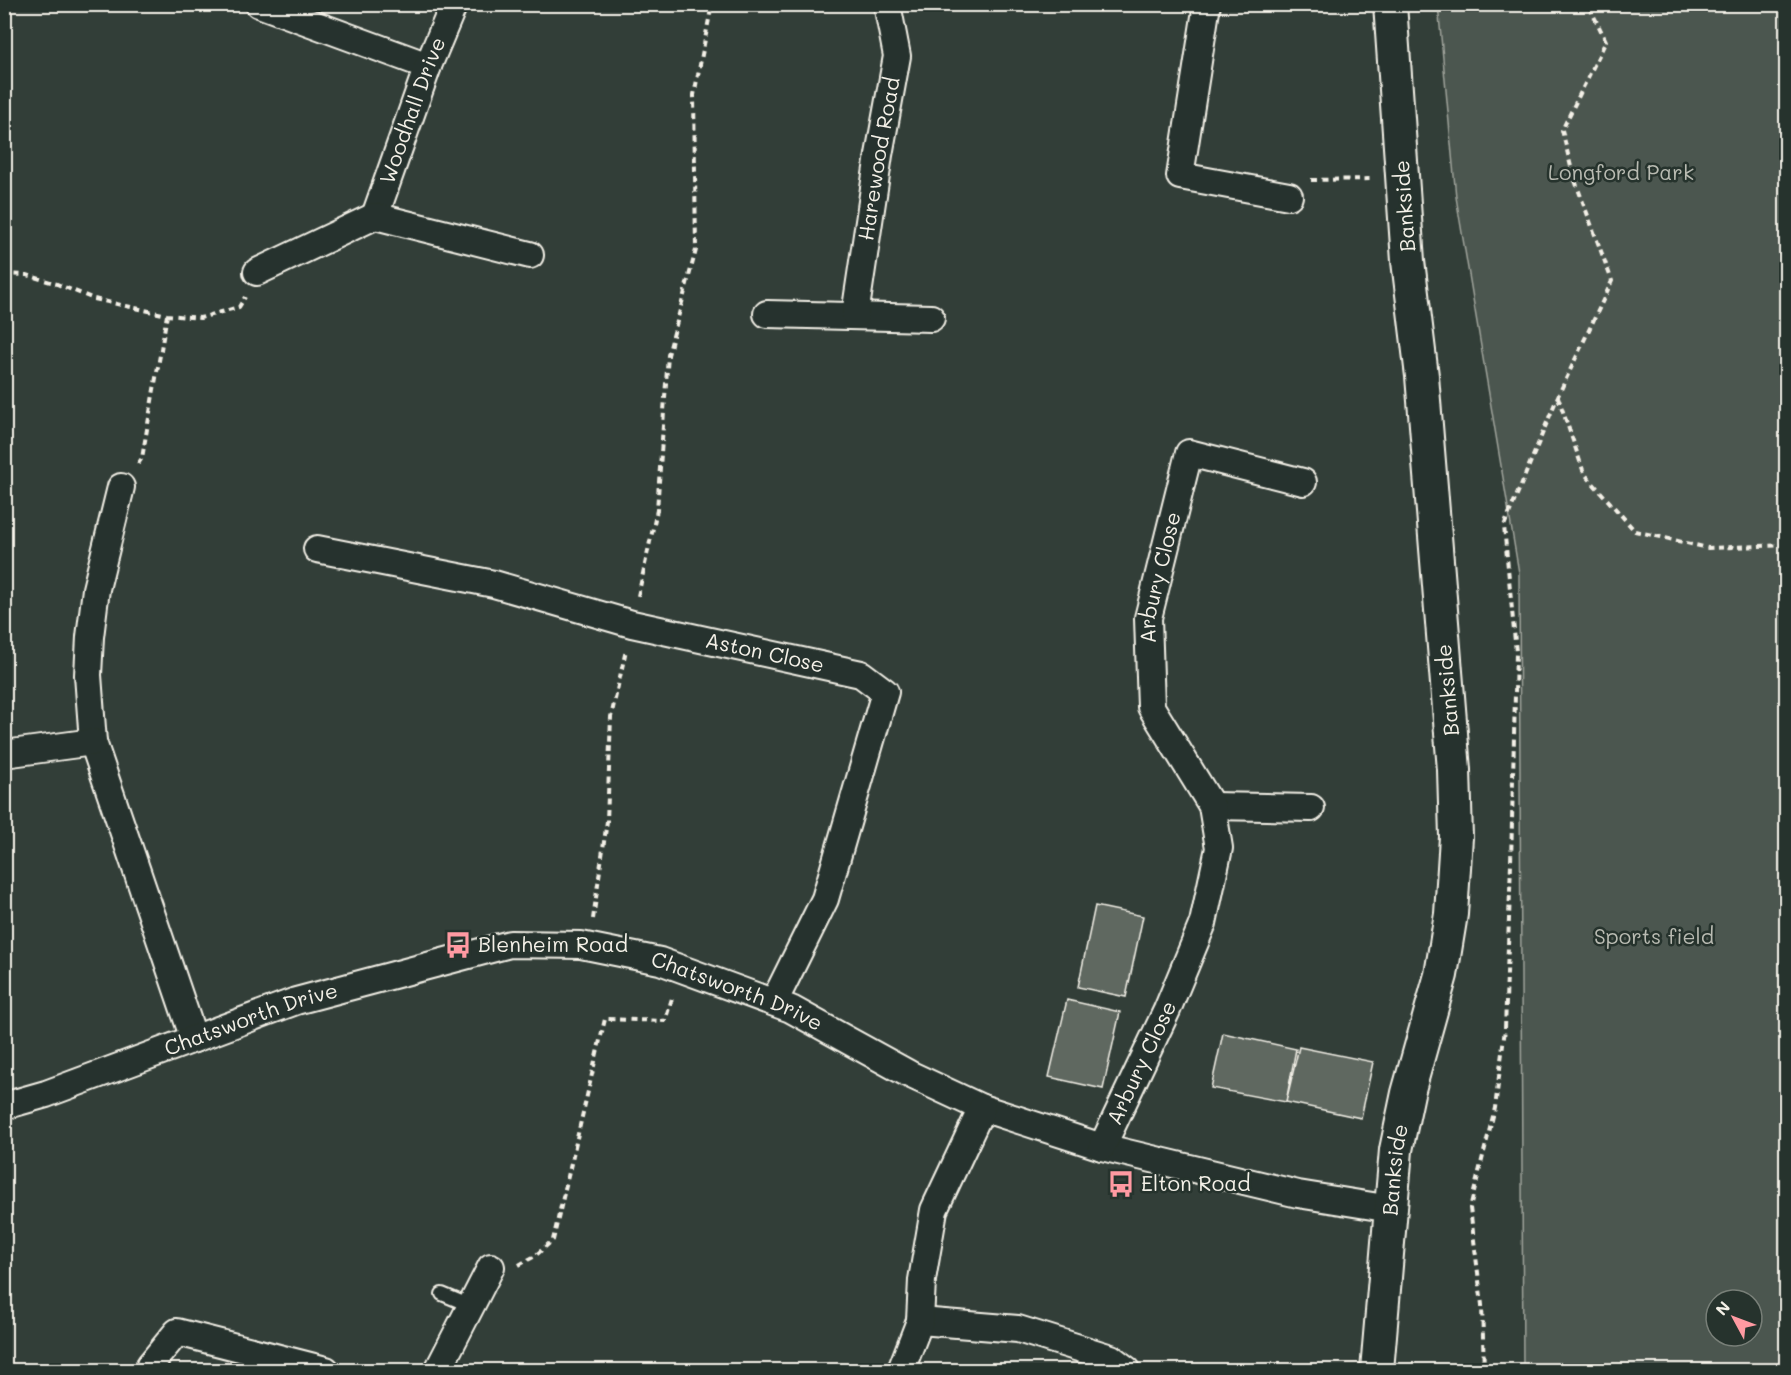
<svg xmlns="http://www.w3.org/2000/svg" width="1791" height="1375" viewBox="0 0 1791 1375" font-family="Mali,sans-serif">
<rect width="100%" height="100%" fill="#323e38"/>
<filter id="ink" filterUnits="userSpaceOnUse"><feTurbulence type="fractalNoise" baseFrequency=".0167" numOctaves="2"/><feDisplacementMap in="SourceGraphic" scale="12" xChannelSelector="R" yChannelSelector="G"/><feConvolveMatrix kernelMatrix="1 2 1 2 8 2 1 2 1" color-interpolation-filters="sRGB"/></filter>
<g filter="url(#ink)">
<!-- green -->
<path fill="#4c564f" stroke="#a0a49c" stroke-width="1.5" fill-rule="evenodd" d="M1438,5H1786V1370H1523L1519,573L1456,197ZM1716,1300H1752V1336H1716Z"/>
<!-- building -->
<g fill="#5f6861" stroke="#f4f1e8" stroke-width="1.5">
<polygon points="1095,906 1143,916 1126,997 1078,987"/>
<polygon points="1067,1000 1120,1012 1103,1089 1049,1077"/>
<polygon points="1223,1033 1296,1049 1286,1102 1211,1088"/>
<polygon points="1299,1047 1373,1062 1361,1118 1286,1102"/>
</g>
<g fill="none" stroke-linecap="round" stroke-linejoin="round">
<defs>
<polyline id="service" points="442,1294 471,1306"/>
<g id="minor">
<polyline points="259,4 428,66"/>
<polyline points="1207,4 1180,176 1289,196"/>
<path id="s1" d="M375,216L428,66L454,4"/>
<polyline points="257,272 375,216 530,255"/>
<polyline points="767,314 931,318"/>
<path id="s2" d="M855,315L879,155L897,56L887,4"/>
<polyline points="121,487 96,589 90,637 88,675 93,742 194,1039"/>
<path id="s3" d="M317,549L494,584L632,624L861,674L885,692L825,899L774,1002"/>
<polyline points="4,754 93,742"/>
<polyline points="1212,806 1311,808"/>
<path id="s4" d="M4,1106L46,1094L296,1001L510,944L581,945L660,961L791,1009L909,1074L982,1108L1102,1147L1298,1194L1391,1209"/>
<path id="s5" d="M1102,1147L1167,1010L1203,923L1219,848L1212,806L1151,707L1148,618L1189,453L1303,482"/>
<polyline points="920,1321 1018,1329 1111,1358 1127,1370"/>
<polyline points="149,1370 150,1365 177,1332 326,1370"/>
<polyline points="438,1370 491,1267"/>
<polyline points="901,1370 920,1321 922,1280 934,1210 982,1108"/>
</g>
<g id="tertiary">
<path id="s6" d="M1377,1370L1396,1150L1408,1093L1441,975L1451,914L1456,837L1454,770L1422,376L1408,261L1390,4"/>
</g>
</defs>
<!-- service casing -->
<use href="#service" stroke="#f4f1e8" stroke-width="16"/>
<!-- minor casing -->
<use href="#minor" stroke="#f4f1e8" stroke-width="30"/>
<!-- tertiary casing -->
<use href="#tertiary" stroke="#f4f1e8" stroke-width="36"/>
<!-- path -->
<g stroke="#f4f1e8" stroke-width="4" stroke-dasharray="6 4.5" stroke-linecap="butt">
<polyline points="1311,180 1373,179"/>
<polyline points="4,274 27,275 57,284 94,299 167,315 200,318 239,307 245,297"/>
<polyline points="1558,397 1584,473 1635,531 1708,548 1786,545"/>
<polyline points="138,464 142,458 167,315"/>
<polyline points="638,596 657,510 668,355 696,250 694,95 712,4"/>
<polyline points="593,919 607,821 611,717 626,650"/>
<polyline points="519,1265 535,1256 553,1240 605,1019 665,1021 673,995"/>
<polyline points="1484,1370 1482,1305 1470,1208 1495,1108 1505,1029 1511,863 1516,652 1504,526 1558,396 1612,281 1573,175 1562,130 1606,41 1588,4"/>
</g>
<!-- service -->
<use href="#service" stroke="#26332d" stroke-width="12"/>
<!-- minor -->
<use href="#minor" stroke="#26332d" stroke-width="26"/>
<!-- tertiary -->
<use href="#tertiary" stroke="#26332d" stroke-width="32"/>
</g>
</g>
<!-- icons -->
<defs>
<symbol id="bus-bare" viewBox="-9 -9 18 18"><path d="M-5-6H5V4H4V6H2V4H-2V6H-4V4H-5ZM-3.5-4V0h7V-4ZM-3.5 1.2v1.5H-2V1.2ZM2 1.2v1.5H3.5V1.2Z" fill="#ff9aa2" stroke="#26332d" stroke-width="2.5" paint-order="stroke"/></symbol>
</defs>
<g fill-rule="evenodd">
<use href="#bus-bare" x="439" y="926" width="38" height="38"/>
<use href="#bus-bare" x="1102" y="1165" width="38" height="38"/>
</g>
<g text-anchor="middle" stroke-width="5" stroke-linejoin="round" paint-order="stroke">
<!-- street labels -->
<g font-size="21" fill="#f4f1e8" stroke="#26332d">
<text dy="7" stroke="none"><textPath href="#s1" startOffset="112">Woodhall Drive</textPath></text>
<text dy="7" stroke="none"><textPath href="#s2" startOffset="158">Harewood Road</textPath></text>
<text transform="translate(1405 206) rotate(-94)" y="7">Bankside</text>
<text dy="7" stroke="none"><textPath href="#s5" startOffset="612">Arbury Close</textPath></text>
<text dy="7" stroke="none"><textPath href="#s3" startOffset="460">Aston Close</textPath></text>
<text transform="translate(1448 690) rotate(-95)" y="7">Bankside</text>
<text dy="7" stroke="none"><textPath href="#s4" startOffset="766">Chatsworth Drive</textPath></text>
<text dy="7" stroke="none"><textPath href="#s4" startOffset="262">Chatsworth Drive</textPath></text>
<text dy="7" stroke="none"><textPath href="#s5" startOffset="93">Arbury Close</textPath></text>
<text dy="7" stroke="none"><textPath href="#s6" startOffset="201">Bankside</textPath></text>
</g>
<!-- park labels -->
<g font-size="21" fill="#b9bbb2" stroke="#26332d">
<text x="1621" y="180">Longford Park</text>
<text x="1654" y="944">Sports field</text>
</g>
<!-- poi labels -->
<g font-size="21" fill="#f4f1e8" stroke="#26332d" text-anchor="start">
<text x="478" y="952">Blenheim Road</text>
<text x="1141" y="1191">Elton Road</text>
</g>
</g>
<!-- margin -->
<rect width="1791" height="1375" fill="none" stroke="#26332d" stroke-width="24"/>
<rect x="12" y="12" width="1767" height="1351" fill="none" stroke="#f4f1e8" stroke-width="2" filter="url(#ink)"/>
<!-- north arrow -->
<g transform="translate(1734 1318) rotate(311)"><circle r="28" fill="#26332d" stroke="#787f78" stroke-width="1.5"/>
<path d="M0-4.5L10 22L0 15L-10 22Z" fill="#ff9aa2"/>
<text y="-9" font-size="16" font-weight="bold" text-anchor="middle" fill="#f4f1e8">N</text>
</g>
</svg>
